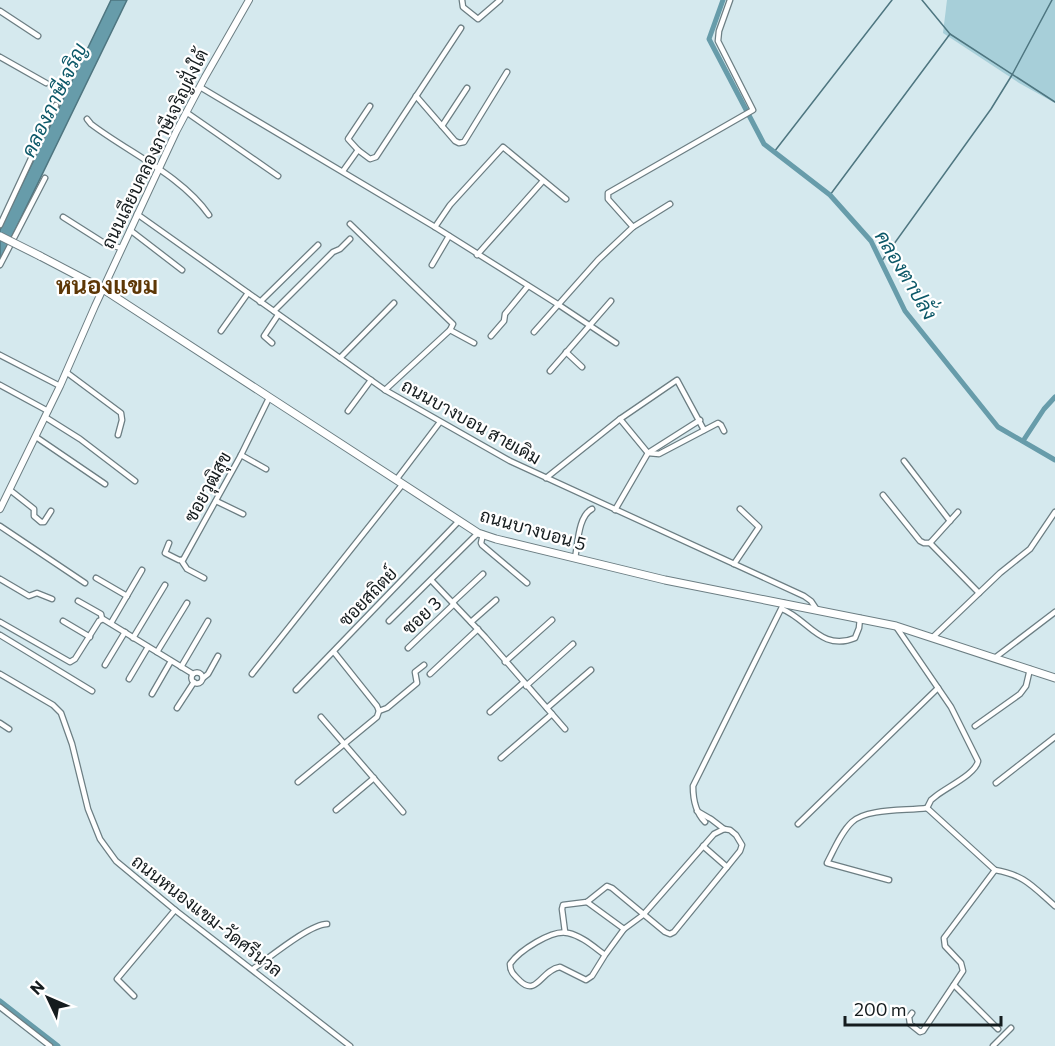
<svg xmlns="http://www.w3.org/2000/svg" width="1055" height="1046" viewBox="0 0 1055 1046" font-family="Commissioner,Sarabun,sans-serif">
<rect width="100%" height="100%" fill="#d5e9ee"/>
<!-- green -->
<polygon fill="#a7cfd9" points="947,0 1055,0 1055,103 1019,83 943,33"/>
<!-- water -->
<polygon fill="#679caa" stroke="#4e7680" stroke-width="1.5" points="111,0 127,0 0,261 0,230"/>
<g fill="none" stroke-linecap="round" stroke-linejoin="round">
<!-- stream -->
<g stroke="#4e7680" stroke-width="1.5">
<polyline points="922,0 950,34 1055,102"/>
<polyline points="774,152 892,0"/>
<polyline points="830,195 950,34"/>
<polyline points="881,262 991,109 1012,75 1052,0"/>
</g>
<!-- canal -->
<g stroke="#679caa" stroke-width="5">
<polyline points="723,0 709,39 764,144 830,195 871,241 905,311 998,427 1055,460"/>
<polyline points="1023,441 1044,409 1055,397"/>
<polyline points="0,1001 58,1046"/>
</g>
<defs>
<g id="minor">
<polyline points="462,0 463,7 478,19 500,0"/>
<polyline points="0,11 38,36"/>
<polyline points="0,57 46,83"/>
<polyline points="200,87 435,227 559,305 616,343"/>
<polyline points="416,96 455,141 459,143 464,142 507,72"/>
<polyline points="186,112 278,176"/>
<path d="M87,119L91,124C129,153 181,175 209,215"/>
<polyline points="442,126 467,88"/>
<polyline points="358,150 348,139 370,106"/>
<polyline points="343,171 358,150 370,159 376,157 461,28"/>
<polyline points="137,214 385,390 510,461 804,596 811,601 817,610"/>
<polyline points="63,217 104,243 121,248"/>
<polyline points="350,224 453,324 450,330 385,390"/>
<polyline points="0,225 56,105"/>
<polyline points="435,227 450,205 503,147 566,199"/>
<polyline points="633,227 608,199 608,193 753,110 718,41 719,31 730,0"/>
<polyline points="130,230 182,270"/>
<polyline points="477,255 542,182"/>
<polyline points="0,265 45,178"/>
<polyline points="432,265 449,236"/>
<polyline points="260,302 318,245"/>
<polyline points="274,311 333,252 340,249 350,239"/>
<polyline points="450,330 474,343"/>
<polyline points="221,331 248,293"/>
<polyline points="534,332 598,260 633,227 670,204"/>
<polyline points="491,336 504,321 505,314 528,286"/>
<polyline points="272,343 264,336 278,315"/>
<polyline points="566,352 582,367"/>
<polyline points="0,355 60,386"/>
<polyline points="340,358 394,303"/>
<polyline points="550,371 611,301"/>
<polyline points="66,372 121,413 122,420 118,435"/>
<polyline points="0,385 48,411"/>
<polyline points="348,411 371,380"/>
<polyline points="45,417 80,439 135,481"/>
<polyline points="620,419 648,453 659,454 718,423 721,425 724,431"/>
<polyline points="36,437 105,484"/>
<polyline points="241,455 266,469"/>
<polyline points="904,461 950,521"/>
<polyline points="546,478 620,419 677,380 704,430"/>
<polyline points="396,480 440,422"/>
<polyline points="10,490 34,509 34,516 41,522 44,522 51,511"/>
<polyline points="883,495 920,541 924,543 930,543 979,593"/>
<polyline points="216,501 243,514"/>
<polyline points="615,510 648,453 700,420"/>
<polyline points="0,526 85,583"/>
<polyline points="483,534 481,543 482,545 527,583"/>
<polyline points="169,543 165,553 179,560 183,560 241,455 269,398"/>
<polyline points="930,543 958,512"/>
<path d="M575,558C578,544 578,516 592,509"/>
<polyline points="181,560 187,569 204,578"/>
<polyline points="734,564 759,527 740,509"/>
<polyline points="96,578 127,596"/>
<polyline points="0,579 29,596 37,593 52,599"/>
<polyline points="431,580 485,637 565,729"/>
<polyline points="78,601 101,614 102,619"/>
<polyline points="453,602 483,574"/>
<path d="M782,609C808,619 821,652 855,638L859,628L860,618"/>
<polyline points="63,621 90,637"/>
<polyline points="389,621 478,533"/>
<polyline points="0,622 70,662 75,659 99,621 103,619 193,674"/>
<polyline points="471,622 496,600"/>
<polyline points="111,623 142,570"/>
<path d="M897,628L951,707L978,761C976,774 947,787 936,796L931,800L927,808"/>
<polyline points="0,635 92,691"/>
<polyline points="933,637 1000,573 1030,549 1055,512"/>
<polyline points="133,638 165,585"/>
<polyline points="408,648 454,604"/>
<polyline points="157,652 187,603"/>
<polyline points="334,652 377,706 379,711"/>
<polyline points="996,657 1055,612"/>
<polyline points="505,662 552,620"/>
<polyline points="105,665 125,632"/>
<polyline points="181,667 208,621"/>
<circle cx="197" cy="678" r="5.5"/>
<polyline points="0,674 53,705 61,713 72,744 88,809 100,839 116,861 175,910 350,1046"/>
<polyline points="252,674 402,485"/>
<polyline points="430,674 478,629"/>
<polyline points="203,678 208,674 218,656"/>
<polyline points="129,679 148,647"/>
<polyline points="526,686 573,644"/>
<polyline points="296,690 458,522"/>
<polyline points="152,694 171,661"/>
<polyline points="177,708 194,682"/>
<polyline points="547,708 591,670"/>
<polyline points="490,712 523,683"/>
<polyline points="321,717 403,812"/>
<polyline points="0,723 9,729"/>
<polyline points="975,726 1020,694 1026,686 1030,669"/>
<polyline points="501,758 552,714"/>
<polyline points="298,782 377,717 379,711 387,708 417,683 415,672 424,665"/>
<polyline points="996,783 1055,737"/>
<path d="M927,808L995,870C1025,875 1033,887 1055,906"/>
<polyline points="336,810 374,778"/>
<polyline points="697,811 709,818"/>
<polyline points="711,819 724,829"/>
<path d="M705,822C695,812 693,799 693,786L784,603"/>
<polyline points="798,824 938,688"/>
<path d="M889,880L827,863C834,850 841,832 852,822C867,808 906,811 927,808"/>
<polyline points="587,902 624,929"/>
<polyline points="565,932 562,909 563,905 587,902 607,886 612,888 665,932 670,934 674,932 727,867 703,846"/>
<path d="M605,955L592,976L586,980L560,967C541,970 537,997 520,981C514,975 510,972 510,964C519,951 552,929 568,933C582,936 594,947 605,955L624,929L643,915L714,834L724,829L730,830L736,835L742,845L740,851L727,867"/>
<path d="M253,969C269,958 310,924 327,924"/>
<polyline points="954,985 998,1029"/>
<polyline points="134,996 117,979 175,910"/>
<polyline points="0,1007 50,1046"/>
<polyline points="912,1013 909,1017 910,1024 920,1032 923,1031 963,971 961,963 945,946 944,938 995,870"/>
<polyline points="993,1046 1011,1028"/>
</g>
<polyline id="tertiary" points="0,509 60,386 95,306 176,132 205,77 249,0"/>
<polyline id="secondary" points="40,256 103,289 478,533 496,539 665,580 896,626 1055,678"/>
</defs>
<!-- minor casing -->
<use href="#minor" stroke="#6c7e83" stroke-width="7"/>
<!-- tertiary casing -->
<use href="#tertiary" stroke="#6c7e83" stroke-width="8"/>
<!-- secondary casing -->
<use href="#secondary" stroke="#6c7e83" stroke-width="9"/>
<!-- minor -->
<use href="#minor" stroke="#fff" stroke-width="4.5"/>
<!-- tertiary -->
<use href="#tertiary" stroke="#fff" stroke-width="6"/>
<!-- secondary -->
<use href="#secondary" stroke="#fff" stroke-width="7"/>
<defs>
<polyline id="secondary-bridge" points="0,236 40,256"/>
</defs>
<!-- secondary-bridge casing -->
<use href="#secondary-bridge" stroke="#6c7e83" stroke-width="9" stroke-linecap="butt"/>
<!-- secondary-bridge -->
<use href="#secondary-bridge" stroke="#fff" stroke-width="7"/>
</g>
<g text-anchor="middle" stroke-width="4.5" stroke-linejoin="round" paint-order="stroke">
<!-- street labels -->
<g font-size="18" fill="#151c1e" stroke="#fff">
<text transform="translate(155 149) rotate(-64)" y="6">ถนนเลียบคลองภาษีเจริญฝั่งใต้</text>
<text transform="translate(471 422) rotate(29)" y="6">ถนนบางบอน สายเดิม</text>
<text transform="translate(208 487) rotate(-61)" y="6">ซอยวุฒิสุข</text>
<text transform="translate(533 530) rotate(16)" y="6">ถนนบางบอน 5</text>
<text transform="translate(368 597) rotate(-46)" y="6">ซอยสถิตย์</text>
<text transform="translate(422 616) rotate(-43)" y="6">ซอย 3</text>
<text transform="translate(207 916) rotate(38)" y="6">ถนนหนองแขม-วัดศรีนวล</text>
</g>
<!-- water labels -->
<g font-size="20" font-style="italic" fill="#0c5868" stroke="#fff">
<text transform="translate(54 100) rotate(-64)" y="7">คลองภาษีเจริญ</text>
<text transform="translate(906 275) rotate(59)" y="7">คลองตาปลั่ง</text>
</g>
<!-- district labels -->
<g font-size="24" font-weight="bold" fill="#5d3706" stroke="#fff">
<text x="107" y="294">หนองแขม</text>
</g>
</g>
<!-- north arrow -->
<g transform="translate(48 998) rotate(314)" stroke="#ffffff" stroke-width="4.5" paint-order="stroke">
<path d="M0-4.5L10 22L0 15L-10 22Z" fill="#151c1e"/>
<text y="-9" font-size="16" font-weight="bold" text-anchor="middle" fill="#151c1e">N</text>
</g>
<!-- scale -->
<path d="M845 1016v9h156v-9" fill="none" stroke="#151c1e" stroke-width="3"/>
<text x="854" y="1016" font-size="18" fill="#151c1e" stroke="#ffffff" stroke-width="4.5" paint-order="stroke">200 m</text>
</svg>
